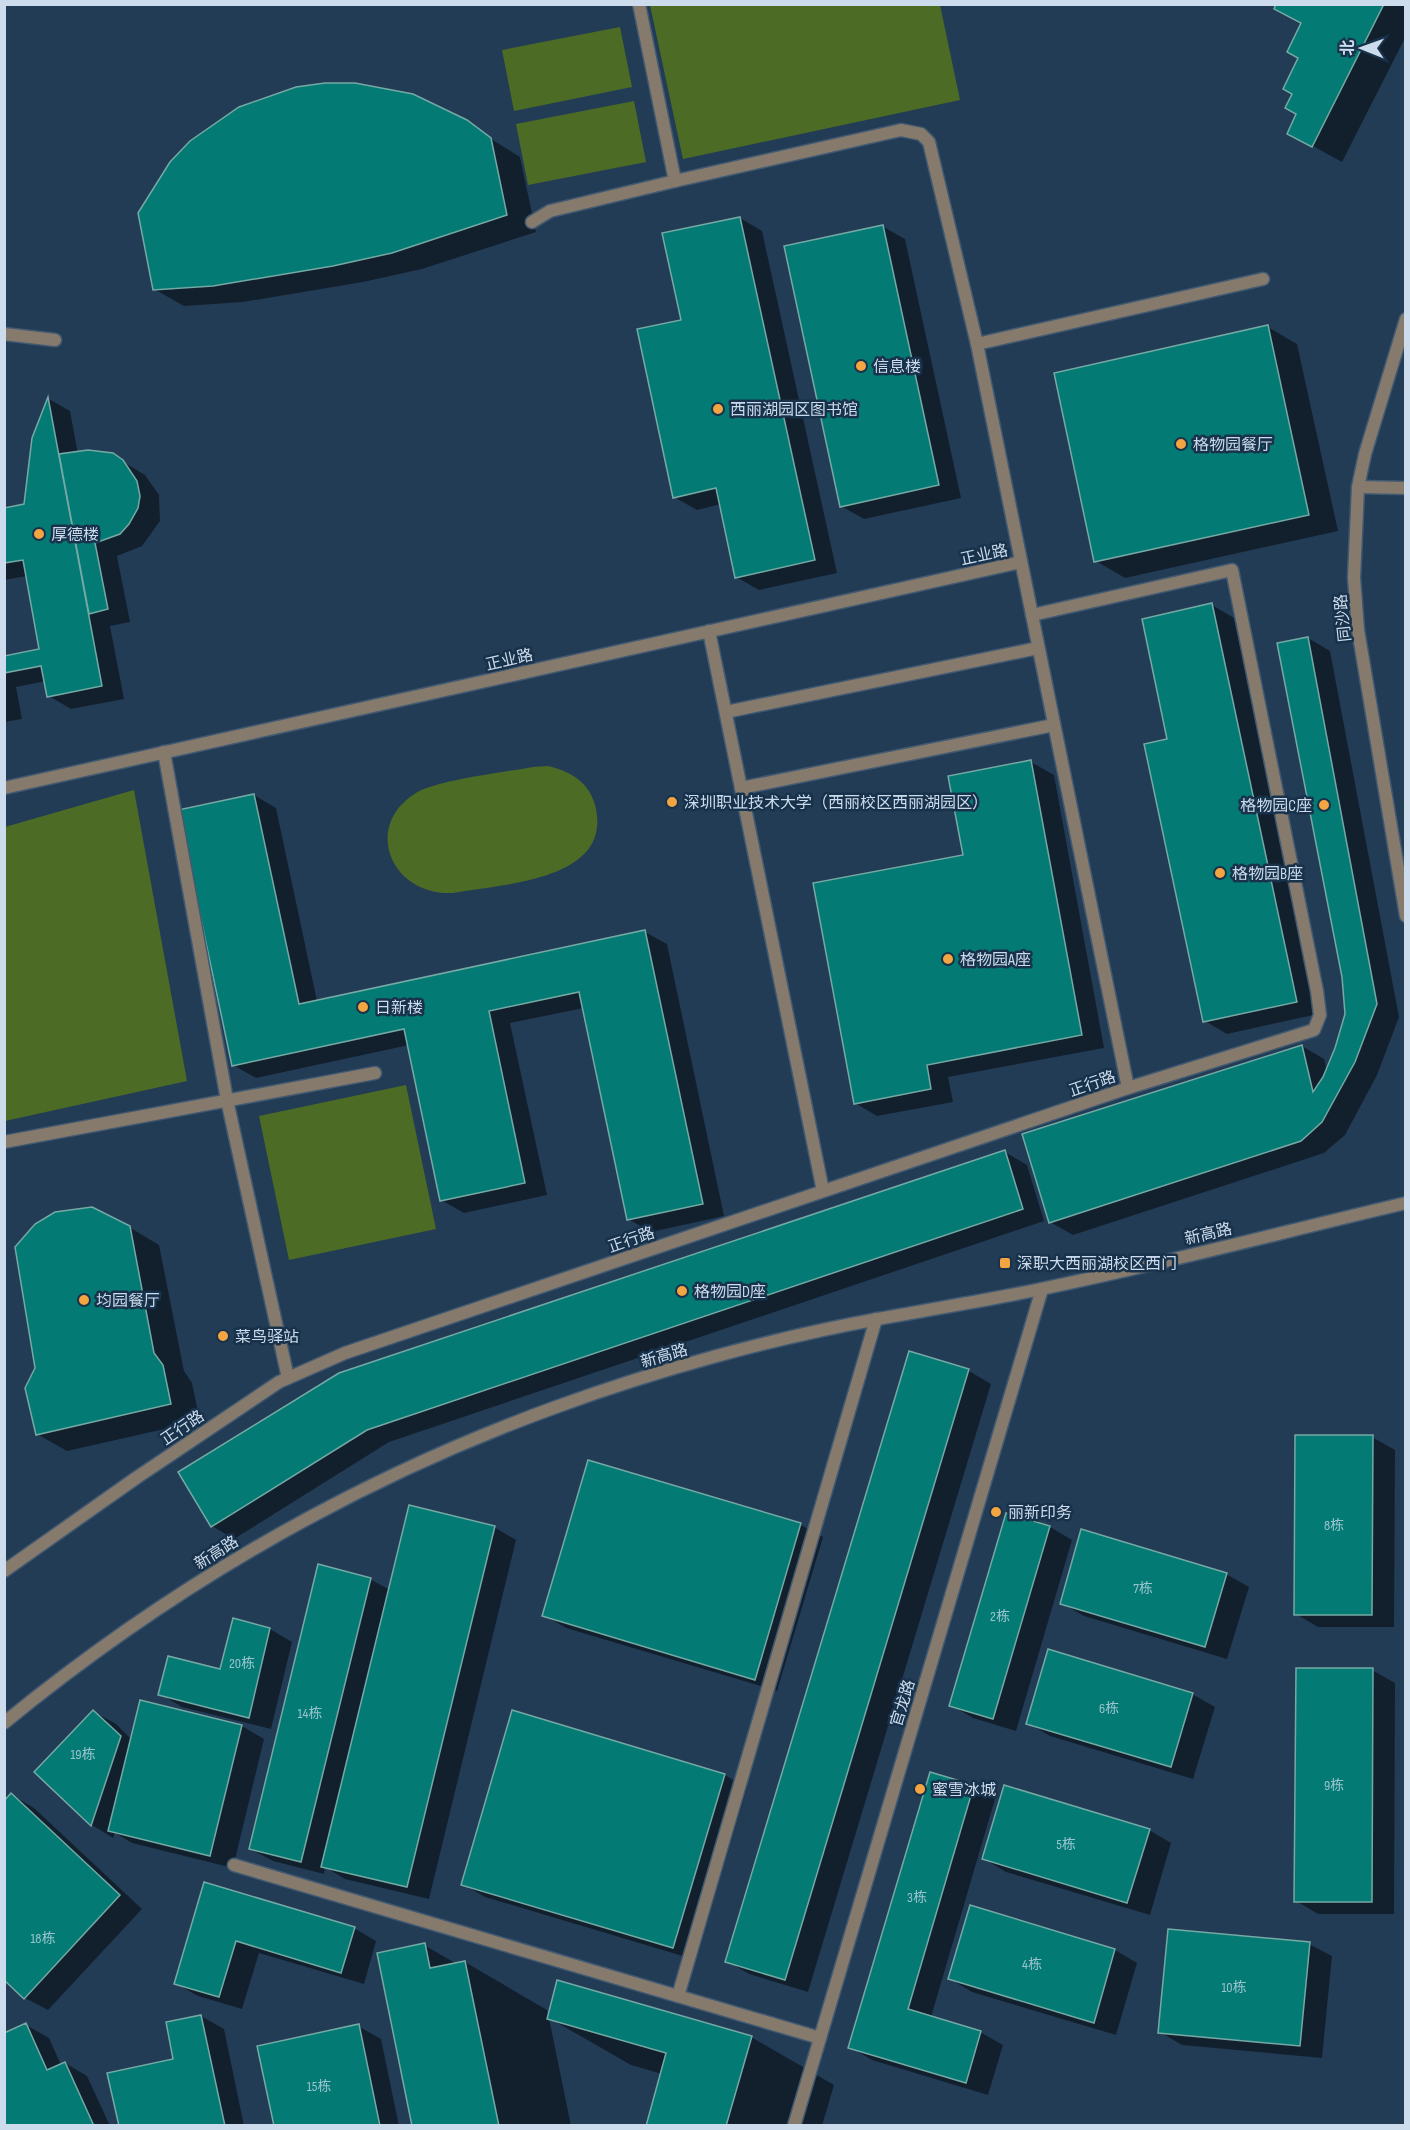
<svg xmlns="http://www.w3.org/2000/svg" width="1410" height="2130" viewBox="0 0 1410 2130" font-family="'Sofia Sans Condensed','Noto Sans SC',sans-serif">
<rect width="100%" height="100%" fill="#233c56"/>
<!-- green -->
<g fill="#4c6b25">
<polygon points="650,5 940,5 960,100 683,159"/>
<polygon points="620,27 632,87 514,111 502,50"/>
<polygon points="634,101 646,162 528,185 516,124"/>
<path d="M548,766C570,771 589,782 595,805C615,881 502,884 453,893C391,896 362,826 416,793C437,780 506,772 533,767Z"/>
<polygon points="134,790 187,1081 5,1121 5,827"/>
<polygon points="406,1085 436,1229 289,1260 259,1116"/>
</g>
<!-- shadow -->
<g fill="#0007">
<polygon points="1278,4 1406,4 1406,36 1342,162 1289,133 1298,114 1294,94 1302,23"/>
<polygon points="325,84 355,84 384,88 440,107 520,157 536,232 422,269 363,282 243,302 184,306 154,289 171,163 215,124 240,108 268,97"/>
<polygon points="740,218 762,231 837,573 759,590 736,577 721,504 697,510 674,497 683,321"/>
<polygon points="882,226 905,239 961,498 864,519 841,506"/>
<polygon points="1268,327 1297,344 1338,531 1125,578 1096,561"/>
<polygon points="49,399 70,411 78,454 112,455 145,475 159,495 160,521 142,546 117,556 130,622 110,626 124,699 71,709 49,696 46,681 16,687 22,719 4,722 4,658 40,651 27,576 4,580 4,509 25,505 34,438"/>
<polygon points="1212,605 1234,618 1318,1014 1227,1034 1205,1021 1169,740"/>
<polygon points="1308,638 1330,651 1399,1017 1377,1075 1345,1135 1324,1153 1073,1235 1050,1222 1302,1046 1324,1059 1327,1071 1337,1048 1346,1014"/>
<polygon points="1031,762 1054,775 1104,1048 948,1077 953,1102 877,1116 855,1103 965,856"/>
<polygon points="254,795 276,808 317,1001 645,932 667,944 724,1216 651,1232 628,1219 584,1008 510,1023 547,1195 464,1213 441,1200 409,1045 256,1078 233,1065"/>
<polygon points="1005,1152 1027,1165 1044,1221 389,1442 234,1539 212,1526 180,1472"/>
<polygon points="129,1227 159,1245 184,1371 192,1383 200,1421 67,1451 37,1434 36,1368"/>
<polygon points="910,1353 969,1371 991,1384 808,1992 749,1974 727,1961"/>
<polygon points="1372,1437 1395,1450 1394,1627 1318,1627 1296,1614"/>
<polygon points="589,1462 801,1525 823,1537 777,1691 566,1628 544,1615"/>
<polygon points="494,1527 516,1540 429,1899 345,1879 325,1867 324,1874 273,1861 250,1849 370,1579 390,1590"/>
<polygon points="1050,1527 1072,1540 1016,1731 973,1718 951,1705"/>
<polygon points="1226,1574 1249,1587 1227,1659 1084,1616 1061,1603"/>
<polygon points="270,1629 292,1642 271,1729 182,1707 160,1694 221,1671"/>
<polygon points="1372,1670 1395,1683 1394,1914 1318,1914 1296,1901"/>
<polygon points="1192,1694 1215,1707 1193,1779 1050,1736 1028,1723"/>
<polygon points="142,1702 242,1726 264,1739 233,1868 132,1843 115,1833 113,1838 92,1825 36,1772 94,1712 116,1724 132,1740"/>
<polygon points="513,1712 725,1775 747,1788 696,1960 485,1897 462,1884"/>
<polygon points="973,1786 995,1799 931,2017 980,2032 1003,2045 988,2095 872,2060 850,2047"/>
<polygon points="12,1795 34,1808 142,1909 48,2010 25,1998 4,1978"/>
<polygon points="1149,1830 1171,1843 1150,1915 1006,1872 984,1859"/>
<polygon points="205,1884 354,1928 376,1941 364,1984 259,1953 242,2009 198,1996 175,1983"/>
<polygon points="971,1907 1115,1950 1137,1963 1116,2035 972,1992 950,1979"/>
<polygon points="1309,1944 1332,1956 1322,2058 1182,2045 1160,2032"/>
<polygon points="424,1945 457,1964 465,1962 547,2010 549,2017 751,2037 834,2085 822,2126 648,2126 662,2074 631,2065 549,2018 571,2126 414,2126"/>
<polygon points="201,2016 224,2029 244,2126 120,2126 175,2060"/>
<polygon points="26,2025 49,2038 61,2065 65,2063 87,2076 110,2126 4,2126 4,2030 9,2033"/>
<polygon points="358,2026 381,2039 399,2126 275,2126"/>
</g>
<!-- building -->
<g fill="#047a75" stroke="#75a9a4" stroke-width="1.5">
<polygon points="1276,4 1384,4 1312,147 1287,134 1296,114 1285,108 1292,94 1283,89 1298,58 1287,52 1301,23 1274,9"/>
<polygon points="325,83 355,83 413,94 467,120 491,138 507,215 392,253 333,266 213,286 153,290 138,213 170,162 190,141 239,107 296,87"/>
<polygon points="740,217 815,560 735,578 716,488 673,498 637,329 681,320 662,233"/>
<polygon points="883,225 939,485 840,507 784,246"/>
<polygon points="1268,325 1309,515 1094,562 1054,373"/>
<polygon points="48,397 102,686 47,697 41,666 4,673 4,656 39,649 23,560 4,563 4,508 24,504 32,438"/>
<polygon points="88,450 113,453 123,460 137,481 140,496 138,508 129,524 120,534 95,543 108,609 89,614 59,454"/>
<polygon points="1212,603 1297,1002 1203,1022 1144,744 1167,739 1142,619"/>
<polygon points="1308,637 1377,1004 1355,1062 1322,1122 1301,1141 1049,1223 1022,1134 1302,1045 1313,1092 1323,1077 1335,1048 1345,1014 1342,977 1277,643"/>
<polygon points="1031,760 1082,1035 927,1065 931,1089 854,1104 813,883 963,855 948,776"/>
<polygon points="254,794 299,1004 645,930 703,1204 627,1220 579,992 489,1011 525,1183 440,1201 404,1029 232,1066 178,810"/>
<polygon points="1005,1150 1023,1209 367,1430 211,1527 178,1472 339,1373"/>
<polygon points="92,1207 130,1226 154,1353 163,1365 171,1404 36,1435 25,1388 35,1368 15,1247 35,1224 55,1212"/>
<polygon points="909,1351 969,1369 785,1980 725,1962"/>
<polygon points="1295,1435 1373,1435 1372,1615 1294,1615"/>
<polygon points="588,1460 801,1523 755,1680 542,1616"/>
<polygon points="409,1505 495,1526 407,1887 321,1867"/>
<polygon points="1006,1513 1050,1526 993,1719 949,1706"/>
<polygon points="1081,1529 1227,1573 1205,1647 1060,1604"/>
<polygon points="318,1564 371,1578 301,1862 249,1849"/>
<polygon points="233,1618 270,1628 249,1718 158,1695 168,1656 220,1669"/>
<polygon points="1048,1649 1193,1693 1171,1767 1026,1724"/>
<polygon points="1296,1668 1373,1668 1372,1902 1294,1902"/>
<polygon points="140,1700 242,1725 210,1856 108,1831"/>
<polygon points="93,1710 121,1736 91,1826 34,1772"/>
<polygon points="512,1710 725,1774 673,1948 461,1885"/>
<polygon points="930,1772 974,1785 908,2009 981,2031 966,2083 848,2048"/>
<polygon points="1004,1785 1150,1829 1127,1903 982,1859"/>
<polygon points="11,1793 120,1895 24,1999 4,1980 4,1801"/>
<polygon points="204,1882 355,1927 341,1973 236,1941 219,1997 174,1984"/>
<polygon points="970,1905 1115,1949 1094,2023 948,1979"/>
<polygon points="1168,1929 1310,1942 1300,2046 1158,2033"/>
<polygon points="425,1943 430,1968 465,1961 499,2126 412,2126 377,1953"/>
<polygon points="557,1980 752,2036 726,2126 646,2126 666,2053 547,2019"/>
<polygon points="201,2015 225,2126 119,2126 107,2073 173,2059 166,2022"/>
<polygon points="26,2023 47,2070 65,2062 94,2126 4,2126 4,2033"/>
<polygon points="359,2024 380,2126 274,2126 257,2046"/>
</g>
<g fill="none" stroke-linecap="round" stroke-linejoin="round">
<defs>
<g id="service">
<polyline points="639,4 675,181 901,130 921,134 929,142 977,344 1128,1088"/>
<polyline points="532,222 550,211 675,181"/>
<polyline points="4,334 55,340"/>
<polyline points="977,344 1263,279"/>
<polyline points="709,631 823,1191"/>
<polyline points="726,712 1038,648"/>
<polyline points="164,752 227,1100 288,1378"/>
<polyline points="4,788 1021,562"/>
<polyline points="741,788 1054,725"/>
<polyline points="4,1142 375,1073"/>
<polyline points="4,1571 136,1478 279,1382 345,1353 1128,1088 1314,1030 1320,1015 1317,991 1232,570 1032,615"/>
<polyline points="234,1865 820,2038"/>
<polyline points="678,1996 876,1319"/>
</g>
<g id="minor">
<polyline points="1358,487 1406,488"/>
<polyline points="794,2126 1042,1289"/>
</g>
<g id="tertiary">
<polyline points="1406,319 1365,454 1358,487 1354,578 1358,630 1406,916"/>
<path d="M4,1723C170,1587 355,1480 556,1407C657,1370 773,1338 878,1319C931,1309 983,1301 1036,1290C1159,1265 1282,1232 1406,1203"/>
</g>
</defs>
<!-- service casing -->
<use href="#service" stroke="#415971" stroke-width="15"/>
<!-- minor casing -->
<use href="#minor" stroke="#415971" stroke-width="15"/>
<!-- tertiary casing -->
<use href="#tertiary" stroke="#415971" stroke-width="15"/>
<!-- service -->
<use href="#service" stroke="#867a6c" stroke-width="12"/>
<!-- minor -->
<use href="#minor" stroke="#867a6c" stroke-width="12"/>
<!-- tertiary -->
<use href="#tertiary" stroke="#867a6c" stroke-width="12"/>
</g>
<!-- markers -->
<g fill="#f2a541" stroke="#18324b" stroke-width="2">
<circle cx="861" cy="366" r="6"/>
<circle cx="718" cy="409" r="6"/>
<circle cx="1181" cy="444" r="6"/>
<circle cx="39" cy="534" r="6"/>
<circle cx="672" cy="802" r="6"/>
<circle cx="1324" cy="805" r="6"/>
<circle cx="1220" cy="873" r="6"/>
<circle cx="948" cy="959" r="6"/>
<circle cx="363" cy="1007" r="6"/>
<rect x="999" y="1257" width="12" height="12" rx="3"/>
<circle cx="682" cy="1291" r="6"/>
<circle cx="84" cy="1300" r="6"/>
<circle cx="223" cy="1336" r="6"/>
<circle cx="996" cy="1512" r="6"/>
<circle cx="920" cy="1789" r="6"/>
</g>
<g text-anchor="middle" stroke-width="5" stroke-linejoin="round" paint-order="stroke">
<!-- number labels -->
<g font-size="14" fill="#9ac4ce">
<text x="1334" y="1530">8栋</text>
<text x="1143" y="1593">7栋</text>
<text x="1000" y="1621">2栋</text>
<text x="242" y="1668">20栋</text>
<text x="1109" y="1713">6栋</text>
<text x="310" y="1718">14栋</text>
<text x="83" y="1759">19栋</text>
<text x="1334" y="1790">9栋</text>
<text x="1066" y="1849">5栋</text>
<text x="917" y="1902">3栋</text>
<text x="43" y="1943">18栋</text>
<text x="1032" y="1969">4栋</text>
<text x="1234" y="1992">10栋</text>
<text x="319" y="2091">15栋</text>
</g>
<!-- poi labels -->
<g font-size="16" fill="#ccdcec" stroke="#18324b" text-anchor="start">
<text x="873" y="372">信息楼</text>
<text x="730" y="415">西丽湖园区图书馆</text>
<text x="1193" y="450">格物园餐厅</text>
<text x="51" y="540">厚德楼</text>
<text x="684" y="808">深圳职业技术大学（西丽校区西丽湖园区）</text>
<text x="1312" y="811" text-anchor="end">格物园C座</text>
<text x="1232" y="879">格物园B座</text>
<text x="960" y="965">格物园A座</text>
<text x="375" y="1013">日新楼</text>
<text x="1017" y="1269">深职大西丽湖校区西门</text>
<text x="694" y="1297">格物园D座</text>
<text x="96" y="1306">均园餐厅</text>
<text x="235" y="1342">菜鸟驿站</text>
<text x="1008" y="1518">丽新印务</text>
<text x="932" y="1795">蜜雪冰城</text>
</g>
<!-- street labels -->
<g font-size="16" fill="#ccdcec" stroke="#18324b">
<text transform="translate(984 554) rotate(-12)" y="6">正业路</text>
<text transform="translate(1342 618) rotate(-96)" y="6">同沙路</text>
<text transform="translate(509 659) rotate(-13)" y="6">正业路</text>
<text transform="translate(1092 1083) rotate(-19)" y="6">正行路</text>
<text transform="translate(1208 1233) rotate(-13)" y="6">新高路</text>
<text transform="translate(631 1239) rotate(-19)" y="6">正行路</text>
<text transform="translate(664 1355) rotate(-16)" y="6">新高路</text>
<text transform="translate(182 1427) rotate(-34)" y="6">正行路</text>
<text transform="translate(216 1552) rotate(-32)" y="6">新高路</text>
<text transform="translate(902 1703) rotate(-73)" y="6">官龙路</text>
</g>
</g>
<!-- border -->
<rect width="1410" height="2130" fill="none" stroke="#ccdcec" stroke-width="12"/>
<!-- north arrow -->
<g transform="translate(1362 48) rotate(271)" stroke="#18324b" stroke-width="4.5" paint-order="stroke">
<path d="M0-4.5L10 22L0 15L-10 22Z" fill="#ccdcec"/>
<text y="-9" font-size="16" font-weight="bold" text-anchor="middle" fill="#ccdcec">北</text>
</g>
</svg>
